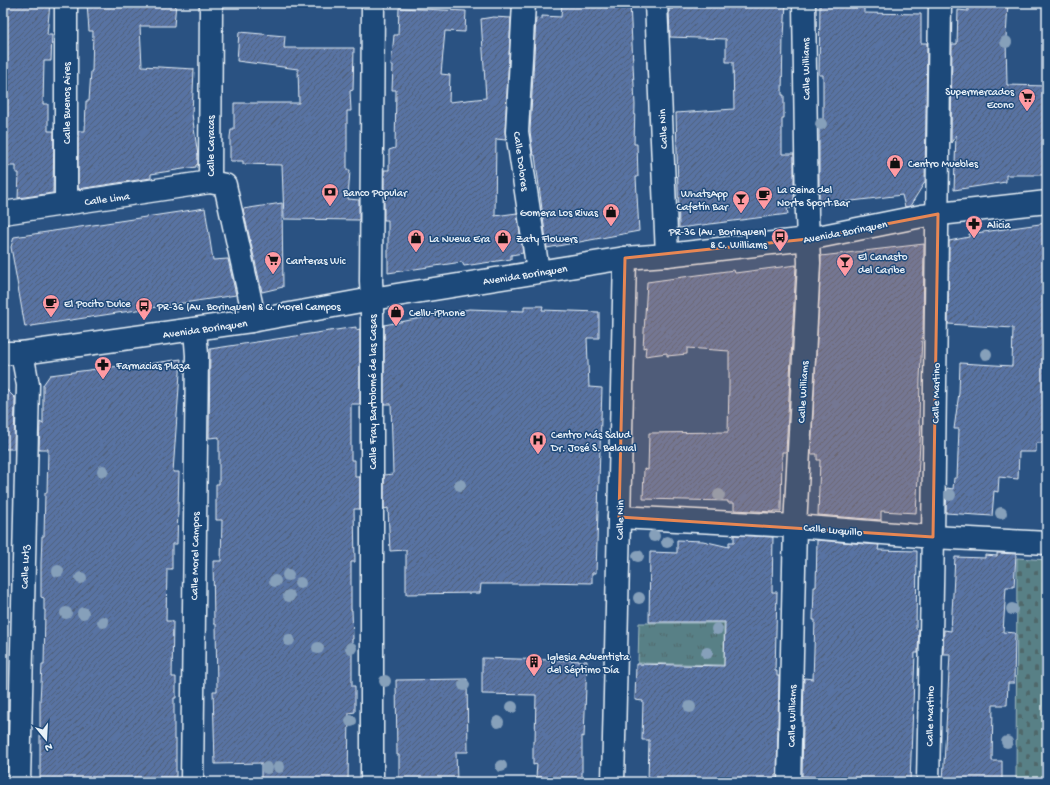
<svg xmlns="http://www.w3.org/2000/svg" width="1050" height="785" viewBox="0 0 1050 785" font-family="'Gochi Hand',sans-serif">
<defs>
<pattern id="grass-tufts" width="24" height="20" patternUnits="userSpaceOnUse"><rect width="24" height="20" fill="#588086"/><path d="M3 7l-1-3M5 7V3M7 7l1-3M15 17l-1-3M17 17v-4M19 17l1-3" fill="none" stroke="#50676b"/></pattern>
<pattern id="cemetery-stones" width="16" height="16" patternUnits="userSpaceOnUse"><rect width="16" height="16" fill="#588086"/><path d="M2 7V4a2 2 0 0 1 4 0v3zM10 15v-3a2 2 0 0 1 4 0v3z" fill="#50676b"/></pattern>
<pattern id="building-hatch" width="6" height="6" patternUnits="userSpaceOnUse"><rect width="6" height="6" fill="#5973a3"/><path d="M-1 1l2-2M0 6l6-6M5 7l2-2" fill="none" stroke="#505e76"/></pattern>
</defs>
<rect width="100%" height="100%" fill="#2a5282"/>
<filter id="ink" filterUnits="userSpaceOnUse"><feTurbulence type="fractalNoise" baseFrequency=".025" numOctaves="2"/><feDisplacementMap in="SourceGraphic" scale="8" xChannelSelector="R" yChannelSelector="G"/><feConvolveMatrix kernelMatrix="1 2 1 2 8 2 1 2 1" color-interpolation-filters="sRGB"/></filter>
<g filter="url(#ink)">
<!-- grass -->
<polygon fill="url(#grass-tufts)" stroke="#a0b8bf" points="639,623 724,623 724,665 638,663"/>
<!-- cemetery -->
<polygon fill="url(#cemetery-stones)" stroke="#a0b8bf" points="1017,558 1047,560 1047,782 1016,782"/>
<!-- building -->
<g fill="url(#building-hatch)" stroke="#e8f1f8">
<polygon points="3,3 50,3 47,35 52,35 51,61 44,61 43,104 48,104 48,131 54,131 53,193 18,198 19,173 16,173 16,166 3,166 3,66 5,28 3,28"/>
<polygon points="87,3 176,3 174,26 140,26 142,66 194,69 192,114 198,156 198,164 196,165 196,167 151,174 151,178 78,189 78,131 85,131 86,101 89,101 91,71 92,71 93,31 89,31"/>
<polygon points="562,3 630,3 635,105 634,144 637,144 638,177 636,177 639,231 547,248 535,155 533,155 530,131 536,18 542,19 542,16 561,17"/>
<polygon points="675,3 786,3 784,36 783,36 782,95 784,95 784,118 782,118 782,154 794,154 794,208 787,208 788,214 679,228 676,113 734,109 733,62 726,62 726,39 670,37 669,9 674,9"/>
<polygon points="820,3 864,3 864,13 921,14 921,43 927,43 925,182 910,206 905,207 902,195 819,205 819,126 823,125 823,75 819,75"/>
<polygon points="968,3 1008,3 1006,38 1007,85 1047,86 1047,175 1006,175 1006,182 954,190 956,135 951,143 952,44 957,44 958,10 968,11"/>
<polygon points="399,8 466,11 465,32 445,31 441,74 450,75 449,102 486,98 481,19 493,17 511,18 505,131 506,140 496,139 495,216 517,213 523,253 511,255 511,259 464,266 462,262 388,273 388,220 384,220 384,170 389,170 389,150 395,148 396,90 392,90 393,66 391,66 394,35 398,35"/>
<polygon points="239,32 285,36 284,48 354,48 353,90 350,91 351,111 347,111 347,170 350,170 348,199 359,200 359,220 284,219 282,165 243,164 243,161 230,161 230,137 231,130 234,130 234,103 299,103 298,69 237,61"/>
<polygon points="282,203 283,287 262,292 243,209"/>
<polygon points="205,208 213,260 228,259 236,295 25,327 11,247 14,237"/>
<polygon points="1047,223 1047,443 1036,443 1036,452 1019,452 1018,479 999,477 998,492 994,491 992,516 946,513 947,488 953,489 954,478 957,478 959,429 954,429 959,393 960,363 1012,366 1013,328 948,324 949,241 969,237 969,234"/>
<polygon points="924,244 923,338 922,338 920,379 919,424 921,425 916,513 881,511 881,520 818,515 820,460 817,460 817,454 811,454 821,256"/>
<polygon points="796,265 786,452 782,452 781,511 774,511 774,512 734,510 734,503 728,503 728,501 643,499 644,469 648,470 649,433 728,432 729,385 729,351 687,348 687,354 667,356 667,353 645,356 646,347 643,348 647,282 734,270 735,273"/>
<polygon points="524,306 543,306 542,310 599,312 599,338 587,338 589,387 602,388 596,573 592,573 592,583 538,582 538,584 481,584 480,593 406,594 406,550 390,551 388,508 384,509 384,475 393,474 391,404 384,404 384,325 469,309 524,311"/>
<polygon points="356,327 356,330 360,329 360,404 351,404 351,460 355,460 355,477 360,477 360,509 354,509 355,562 351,562 351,610 352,610 353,639 352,639 352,686 355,686 355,712 349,713 348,782 261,782 261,763 215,764 213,691 217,691 216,624 214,624 213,561 221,561 222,520 216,520 216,484 219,484 219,437 209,438 210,349"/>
<polygon points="181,359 173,472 179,472 177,544 172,544 172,569 167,569 166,621 173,621 172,677 176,677 176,698 174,698 174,739 176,739 176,777 134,777 134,781 86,779 86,782 40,782 40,701 42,665 44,665 45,610 44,610 44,598 41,597 41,563 42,536 44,536 45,493 47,493 48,449 39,449 40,422 43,424 43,385 50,375 128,365 128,367"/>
<polygon points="3,386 15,398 14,449 3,449"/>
<polygon points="734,535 773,537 772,592 777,592 775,671 777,671 777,676 779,676 777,775 775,775 775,782 648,782 649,740 642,740 643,701 635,700 636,664 724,666 725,622 649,622 650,552 677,553 677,540 703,541 729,547 729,542 734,542"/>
<polygon points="817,540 879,545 878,550 917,551 916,629 919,630 918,653 915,653 910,782 865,782 865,779 802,776 804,678 813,679 815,620 813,620 814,587 816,587"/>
<polygon points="997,553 1016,554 1014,587 1006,587 1003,632 1015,633 1014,683 1008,683 1007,705 993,705 992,761 1002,761 1002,782 943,782 950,654 943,654 944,630 951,631 955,557 985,558 985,555 997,556"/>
<polygon points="482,658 587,661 584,737 582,736 582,778 536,777 537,764 533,765 533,741 535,741 536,695 482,694"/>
<polygon points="467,679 468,752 456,752 457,781 399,782 399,755 397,755 396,680"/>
</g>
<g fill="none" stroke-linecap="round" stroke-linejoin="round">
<defs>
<g id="minor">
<polyline points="66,3 66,204"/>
<polyline points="524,3 517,132 538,271"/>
<polyline points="656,3 667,255"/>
<polyline points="210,182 211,3"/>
<polyline points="3,213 210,182 225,185 251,303 251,321"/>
<polyline points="3,353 22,353 251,321 372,299 625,258 667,255 808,239 922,216 1047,202"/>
<polyline points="619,517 795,526 933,537 1047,543"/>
<polyline points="19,782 28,385 22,353"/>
<polyline points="192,782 197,355 195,330"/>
<polyline points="372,782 372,299 371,281 373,3"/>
<polyline points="613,782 625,258"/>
<polyline points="789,782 795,526 809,263 807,215 804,3"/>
<polyline points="928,782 933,537 940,3"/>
</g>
</defs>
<!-- minor casing -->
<use href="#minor" stroke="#e8f1f8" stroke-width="25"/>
<!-- path -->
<polyline stroke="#e8f1f8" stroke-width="2.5" stroke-dasharray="4 3" stroke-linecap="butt" points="1037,779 1047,778"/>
<!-- minor -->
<use href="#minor" stroke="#1f4a7a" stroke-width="22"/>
</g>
<!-- trees -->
<g fill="#86a0ba">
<circle cx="1006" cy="42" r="6"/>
<circle cx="821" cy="124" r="6"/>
<circle cx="986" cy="354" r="6"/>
<circle cx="103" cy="471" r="6"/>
<circle cx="460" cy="485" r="6"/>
<circle cx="719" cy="495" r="6"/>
<circle cx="950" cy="495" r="6"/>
<circle cx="1001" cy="513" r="6"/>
<circle cx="654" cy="536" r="6"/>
<circle cx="667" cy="542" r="6"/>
<circle cx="638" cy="556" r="6"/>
<circle cx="58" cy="571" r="6"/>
<circle cx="288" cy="575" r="6"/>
<circle cx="81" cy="578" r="6"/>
<circle cx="275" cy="581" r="6"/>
<circle cx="300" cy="583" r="6"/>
<circle cx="289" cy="596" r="6"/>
<circle cx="639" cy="598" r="6"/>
<circle cx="1012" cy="609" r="6"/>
<circle cx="66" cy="613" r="6"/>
<circle cx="83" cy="613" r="6"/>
<circle cx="103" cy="622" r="6"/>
<circle cx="717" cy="629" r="6"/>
<circle cx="289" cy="640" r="6"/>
<circle cx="318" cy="648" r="6"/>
<circle cx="351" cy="648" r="6"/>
<circle cx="707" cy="653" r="6"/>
<circle cx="385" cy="681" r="6"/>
<circle cx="464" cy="685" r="6"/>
<circle cx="512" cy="707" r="6"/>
<circle cx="690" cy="707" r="6"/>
<circle cx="351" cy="721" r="6"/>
<circle cx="498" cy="722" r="6"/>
<circle cx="1007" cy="742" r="6"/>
<circle cx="501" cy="766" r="6"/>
<circle cx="279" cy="767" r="6"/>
<circle cx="267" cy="768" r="6"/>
</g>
</g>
<!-- marked area -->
<path fill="#e88753" fill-opacity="0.2" stroke="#e88753" stroke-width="3" stroke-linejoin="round" d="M938,214L933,537L619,517L625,258L808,239Z"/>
<!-- icons -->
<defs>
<symbol id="supermarket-pin" viewBox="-11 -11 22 30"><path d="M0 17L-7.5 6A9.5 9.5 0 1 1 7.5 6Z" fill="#ff9aa2" stroke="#1f4a7a"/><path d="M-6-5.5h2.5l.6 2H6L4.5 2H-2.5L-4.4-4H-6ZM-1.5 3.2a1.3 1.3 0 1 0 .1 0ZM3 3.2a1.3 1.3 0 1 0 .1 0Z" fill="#111"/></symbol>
<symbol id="shop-pin" viewBox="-11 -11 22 30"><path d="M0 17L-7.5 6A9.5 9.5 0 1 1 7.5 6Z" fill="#ff9aa2" stroke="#1f4a7a"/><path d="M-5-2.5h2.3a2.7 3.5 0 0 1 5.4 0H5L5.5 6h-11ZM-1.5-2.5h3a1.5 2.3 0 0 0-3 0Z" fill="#111"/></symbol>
<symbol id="bank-pin" viewBox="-11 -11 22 30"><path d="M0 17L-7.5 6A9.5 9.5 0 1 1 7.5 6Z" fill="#ff9aa2" stroke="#1f4a7a"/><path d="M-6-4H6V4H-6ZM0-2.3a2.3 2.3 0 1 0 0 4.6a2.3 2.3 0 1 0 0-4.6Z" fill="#111"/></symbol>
<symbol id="cafe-pin" viewBox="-11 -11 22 30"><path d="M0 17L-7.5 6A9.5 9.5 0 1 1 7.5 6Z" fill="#ff9aa2" stroke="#1f4a7a"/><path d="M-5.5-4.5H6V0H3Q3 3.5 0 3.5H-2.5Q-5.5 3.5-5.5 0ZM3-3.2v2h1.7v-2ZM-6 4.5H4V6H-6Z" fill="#111"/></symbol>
<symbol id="bar-pin" viewBox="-11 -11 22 30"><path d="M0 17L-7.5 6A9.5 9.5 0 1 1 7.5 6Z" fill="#ff9aa2" stroke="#1f4a7a"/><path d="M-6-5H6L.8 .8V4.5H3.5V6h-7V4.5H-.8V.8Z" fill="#111"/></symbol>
<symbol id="pharmacy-pin" viewBox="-11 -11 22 30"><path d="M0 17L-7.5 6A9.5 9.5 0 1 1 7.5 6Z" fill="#ff9aa2" stroke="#1f4a7a"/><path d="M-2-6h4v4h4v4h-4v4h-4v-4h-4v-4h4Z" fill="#111"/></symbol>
<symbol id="bus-pin" viewBox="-11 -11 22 30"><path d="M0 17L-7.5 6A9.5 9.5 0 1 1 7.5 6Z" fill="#ff9aa2" stroke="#1f4a7a"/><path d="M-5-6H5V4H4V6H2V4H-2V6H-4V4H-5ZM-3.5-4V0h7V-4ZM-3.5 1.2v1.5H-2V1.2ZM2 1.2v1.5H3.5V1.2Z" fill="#111"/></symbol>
<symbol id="hospital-pin" viewBox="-11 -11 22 30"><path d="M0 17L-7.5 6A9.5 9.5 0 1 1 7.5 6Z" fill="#ff9aa2" stroke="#1f4a7a"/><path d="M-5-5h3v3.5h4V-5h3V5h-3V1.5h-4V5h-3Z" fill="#111"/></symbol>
<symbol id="building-pin" viewBox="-11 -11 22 30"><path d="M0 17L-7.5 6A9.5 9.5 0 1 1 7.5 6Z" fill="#ff9aa2" stroke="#1f4a7a"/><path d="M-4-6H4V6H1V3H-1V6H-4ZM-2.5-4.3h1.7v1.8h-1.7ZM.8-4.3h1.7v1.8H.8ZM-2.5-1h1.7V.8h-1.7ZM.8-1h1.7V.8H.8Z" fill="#111"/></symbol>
</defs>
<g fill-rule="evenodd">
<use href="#supermarket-pin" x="1017" y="87" width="20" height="27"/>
<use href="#shop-pin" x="885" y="153" width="20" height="27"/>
<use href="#bank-pin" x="320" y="182" width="20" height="27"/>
<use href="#cafe-pin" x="754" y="185" width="20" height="27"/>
<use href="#bar-pin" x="731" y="189" width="20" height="27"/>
<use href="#shop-pin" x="601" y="202" width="20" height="27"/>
<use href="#pharmacy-pin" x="964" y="214" width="20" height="27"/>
<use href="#bus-pin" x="770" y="227" width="20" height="27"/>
<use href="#shop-pin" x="406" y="228" width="20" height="27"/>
<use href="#shop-pin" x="493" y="228" width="20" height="27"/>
<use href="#supermarket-pin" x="263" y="250" width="20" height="27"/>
<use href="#bar-pin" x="835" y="252" width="20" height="27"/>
<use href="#cafe-pin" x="41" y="293" width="20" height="27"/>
<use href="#bus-pin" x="134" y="296" width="20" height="27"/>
<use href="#shop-pin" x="386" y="302" width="20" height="27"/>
<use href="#pharmacy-pin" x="93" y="355" width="20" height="27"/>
<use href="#hospital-pin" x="528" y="430" width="20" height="27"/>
<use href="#building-pin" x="524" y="652" width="20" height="27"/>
</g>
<g text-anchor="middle" stroke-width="3" stroke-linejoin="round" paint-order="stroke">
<!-- street labels -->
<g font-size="11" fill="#e8f1f8" stroke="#1f4a7a">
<text transform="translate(805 69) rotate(-91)" y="4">Calle Williams</text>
<text transform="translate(66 103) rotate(-90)" y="4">Calle Buenos Aires</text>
<text transform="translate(662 129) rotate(-93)" y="4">Calle Nin</text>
<text transform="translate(210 146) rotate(-90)" y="4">Calle Caracas</text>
<text transform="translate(522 161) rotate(82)" y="4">Calle Dolores</text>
<text transform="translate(107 198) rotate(-8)" y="4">Calle Lima</text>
<text transform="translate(845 231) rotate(-11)" y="4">Avenida Borinquen</text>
<text transform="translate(525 274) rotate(-9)" y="4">Avenida Borinquen</text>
<text transform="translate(205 328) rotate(-8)" y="4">Avenida Borinquen</text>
<text transform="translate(372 392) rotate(-90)" y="4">Calle Fray Bartolomé de las Casas</text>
<text transform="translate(802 392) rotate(-87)" y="4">Calle Williams</text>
<text transform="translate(935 393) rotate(-89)" y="4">Calle Martino</text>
<text transform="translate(619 520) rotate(-89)" y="4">Calle Nin</text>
<text transform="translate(833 529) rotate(5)" y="4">Calle Luquillo</text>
<text transform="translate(194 556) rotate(-89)" y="4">Calle Morel Campos</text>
<text transform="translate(24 567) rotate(-89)" y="4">Calle Lutz</text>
<text transform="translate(791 716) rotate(-89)" y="4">Calle Williams</text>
<text transform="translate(929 716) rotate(-89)" y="4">Calle Martino</text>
</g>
<!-- poi labels -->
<g font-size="11" fill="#e8f1f8" stroke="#1f4a7a" text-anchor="start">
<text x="1014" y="95" text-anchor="end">Supermercados<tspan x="1014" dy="13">Econo</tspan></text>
<text x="908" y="167">Centro Muebles</text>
<text x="777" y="193">La Reina del<tspan x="777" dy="13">Norte Sport Bar</tspan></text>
<text x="343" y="196">Banco Popular</text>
<text x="728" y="197" text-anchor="end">WhatsApp<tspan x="728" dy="13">Cafetín Bar</tspan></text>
<text x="598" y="216" text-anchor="end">Gomera Los Rivas</text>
<text x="987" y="228">Alicia</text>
<text x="767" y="235" text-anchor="end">PR-36 (Av. Borinquen)<tspan x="767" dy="13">&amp; C. Williams</tspan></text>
<text x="429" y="242">La Nueva Era</text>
<text x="516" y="242">Zaty Flowers</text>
<text x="858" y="260">El Canasto<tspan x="858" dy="13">del Caribe</tspan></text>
<text x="286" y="264">Canteras Wic</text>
<text x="64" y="307">El Pocito Dulce</text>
<text x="157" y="310">PR-36 (Av. Borinquen) &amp; C. Morel Campos</text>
<text x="409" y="316">Cellu-iPhone</text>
<text x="116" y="369">Farmacias Plaza</text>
<text x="551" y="438">Centro Más Salud<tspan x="551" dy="13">Dr. José S. Belaval</tspan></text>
<text x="547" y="660">Iglesia Adventista<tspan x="547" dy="13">del Séptimo Día</tspan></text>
</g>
</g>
<!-- margin -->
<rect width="1050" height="785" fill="none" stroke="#1f4a7a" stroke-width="16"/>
<rect x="8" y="8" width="1034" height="769" fill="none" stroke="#e8f1f8" stroke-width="1.5" filter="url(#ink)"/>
<!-- north arrow -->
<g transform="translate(46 739) rotate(162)" stroke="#1f4a7a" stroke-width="3" paint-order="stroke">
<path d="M0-3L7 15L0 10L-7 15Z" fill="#e8f1f8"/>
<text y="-6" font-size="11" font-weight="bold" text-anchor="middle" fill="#e8f1f8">N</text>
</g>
</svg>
